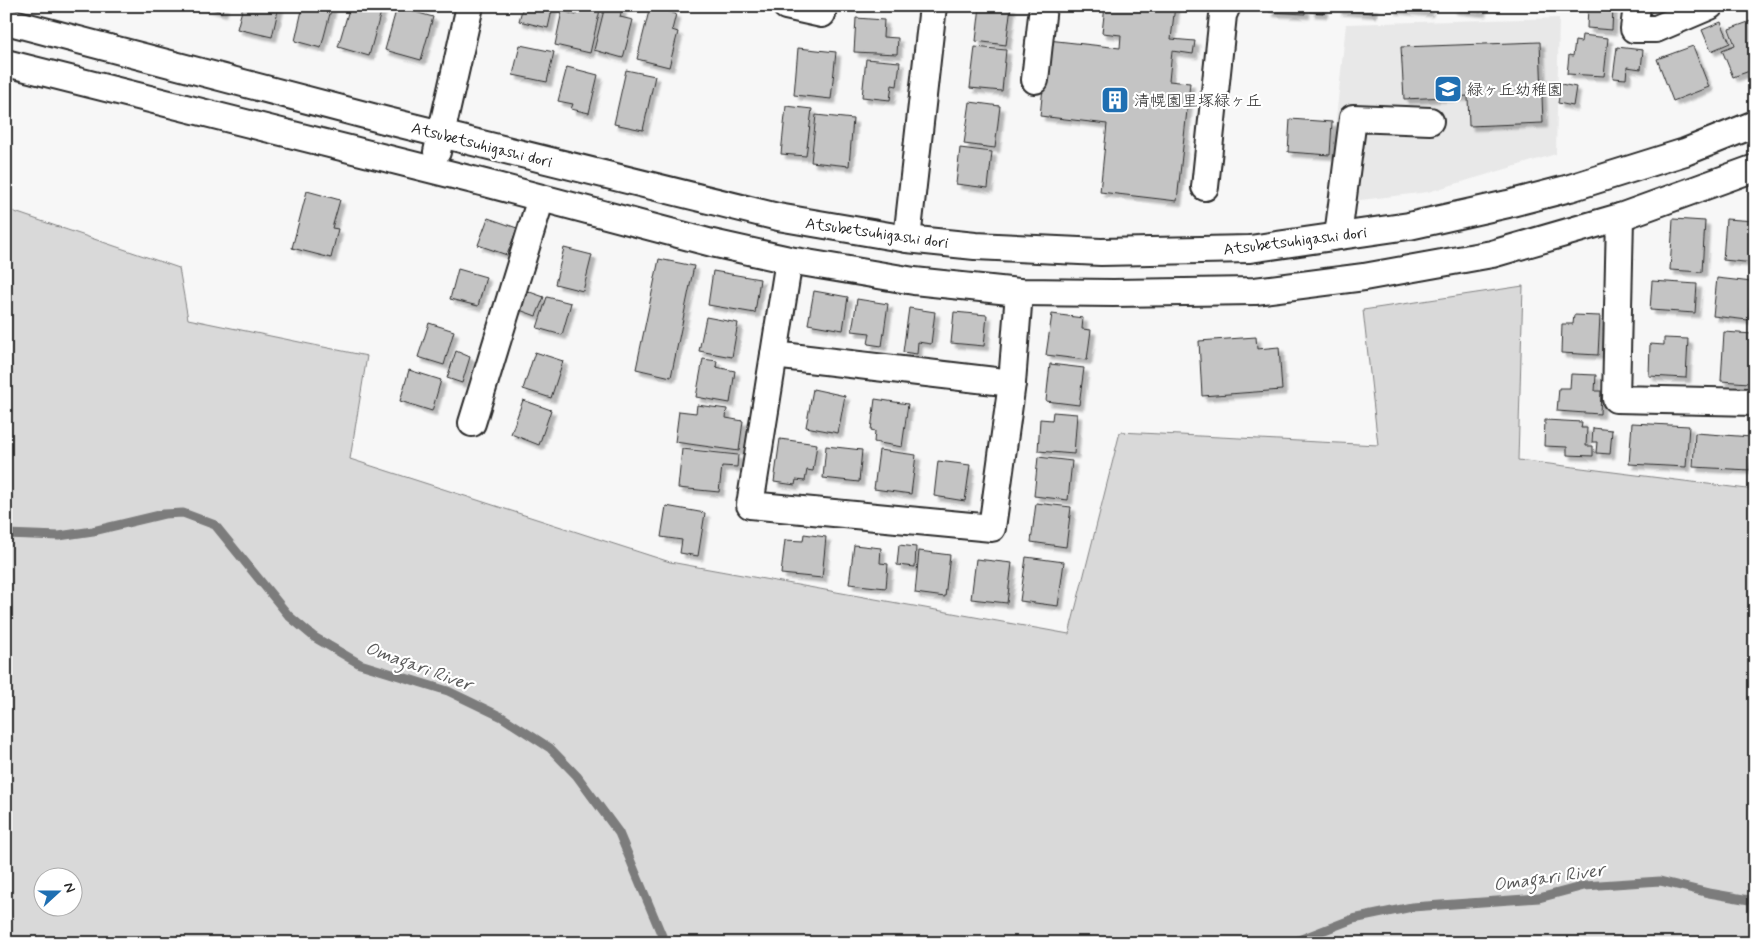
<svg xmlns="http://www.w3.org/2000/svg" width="1761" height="949" viewBox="0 0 1761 949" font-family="Mynerve,'Klee One',sans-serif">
<defs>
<filter id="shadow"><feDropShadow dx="4.5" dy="4.5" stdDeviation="1" flood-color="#0004"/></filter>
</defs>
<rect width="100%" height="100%" fill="#f7f7f7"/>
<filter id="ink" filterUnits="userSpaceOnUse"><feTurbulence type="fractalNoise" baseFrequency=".02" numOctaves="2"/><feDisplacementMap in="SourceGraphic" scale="10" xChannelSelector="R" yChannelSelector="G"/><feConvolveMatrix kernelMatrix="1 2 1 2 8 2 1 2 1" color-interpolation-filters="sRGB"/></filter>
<g filter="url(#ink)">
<!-- built -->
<polygon fill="#e8e8e8" points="1559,18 1556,154 1428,192 1327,204 1346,24"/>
<!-- green -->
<path fill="#d9d9d9" stroke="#828282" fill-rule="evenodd" d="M6,209L179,268L188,319L367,356L350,459L670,562L1069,634L1120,432L1378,445L1363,310L1523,286L1518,460L1755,490V943H6ZM42,876H72V906H42Z"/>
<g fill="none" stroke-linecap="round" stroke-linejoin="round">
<!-- stream -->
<g stroke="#7b7b7b" stroke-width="9">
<polyline points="6,534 59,536 93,531 164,514 183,513 215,525 289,616 314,637 360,664 448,691 502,717 550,748 577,776 619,833 665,943"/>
<polyline points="1291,943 1353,919 1412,907 1539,898 1584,886 1660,881 1709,893 1755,901"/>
</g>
</g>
<!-- building -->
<g fill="#c4c4c4" stroke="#2b2b2b" filter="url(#shadow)">
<polygon points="202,6 224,6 222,12"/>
<polygon points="243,6 279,6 272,37 237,29"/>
<polygon points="303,6 332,6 321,48 295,41"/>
<polygon points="350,6 376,6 382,8 369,56 338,47"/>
<polygon points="523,6 553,6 548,28 519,21"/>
<polygon points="578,6 600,10 590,53 555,45 562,11 576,15"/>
<polygon points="605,6 622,9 620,17 633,20 623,58 594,50"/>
<polygon points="980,6 1011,6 1006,45 976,41"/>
<polygon points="1105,6 1175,6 1171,39 1195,41 1193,54 1172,51 1169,81 1190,83 1177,201 1100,192 1107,124 1040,116 1048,40 1120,48 1121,35 1102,33"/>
<polygon points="1270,6 1305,6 1305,14 1269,12"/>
<polygon points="1310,6 1323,6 1323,13 1310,12"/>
<polygon points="1338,6 1373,6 1372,13 1337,10"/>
<polygon points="1391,6 1429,6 1428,12 1391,9"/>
<polygon points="1452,6 1482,6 1481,12 1452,9"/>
<polygon points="1588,6 1613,7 1612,30 1587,28"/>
<polygon points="397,7 433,17 421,60 385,50"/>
<polygon points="650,7 676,14 672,30 678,32 669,67 637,59"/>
<polygon points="856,18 884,20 883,37 898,38 897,54 854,52"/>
<polygon points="1754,20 1755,69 1733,77 1722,50 1735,45 1729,29"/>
<polygon points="1721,22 1730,43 1711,51 1702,30"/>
<polygon points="1582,35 1608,38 1604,76 1567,74 1569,55 1573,56 1575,41 1581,42"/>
<polygon points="1540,42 1543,123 1469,126 1468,96 1404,99 1401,47"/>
<polygon points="520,45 554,52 547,82 513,75"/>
<polygon points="1693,46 1709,87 1673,101 1657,59"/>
<polygon points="975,47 1006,50 1002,91 970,88"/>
<polygon points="1617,47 1643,50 1641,69 1627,67 1626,79 1613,78"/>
<polygon points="798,48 836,52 831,99 794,95"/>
<polygon points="866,59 900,62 897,86 892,85 890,100 862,97"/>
<polygon points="567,67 598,75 589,113 571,109 573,104 558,101"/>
<polygon points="626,70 655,76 643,130 614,124"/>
<polygon points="1561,84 1576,87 1573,106 1558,103"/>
<polygon points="970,102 1000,106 995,148 964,144"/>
<polygon points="786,106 812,109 806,156 781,154"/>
<polygon points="816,115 853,119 849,166 811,162"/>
<polygon points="1290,119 1332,122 1330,155 1288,152"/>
<polygon points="960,148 992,152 988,188 956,184"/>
<polygon points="307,191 340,200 332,228 338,229 331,258 292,248"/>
<polygon points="488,218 517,228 507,255 478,245"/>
<polygon points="1673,219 1705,221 1702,272 1670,270"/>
<polygon points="1726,219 1755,221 1755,263 1723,260"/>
<polygon points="564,248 592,255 583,291 555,284"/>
<polygon points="659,259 694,266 671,377 636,369"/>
<polygon points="458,269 486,277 478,306 450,299"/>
<polygon points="713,271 760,279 755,313 708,305"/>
<polygon points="1717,278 1752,282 1748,320 1713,316"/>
<polygon points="1652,281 1697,284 1695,313 1650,310"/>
<polygon points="524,290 544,297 536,316 517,309"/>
<polygon points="814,291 848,297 843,330 808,324"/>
<polygon points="547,297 571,303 562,335 537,328"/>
<polygon points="857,299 888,304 882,346 868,344 870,333 852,331"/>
<polygon points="909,308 935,312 931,344 918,342 917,354 903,352"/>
<polygon points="954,312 987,315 984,346 951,343"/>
<polygon points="1052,314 1083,318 1082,329 1091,330 1087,360 1046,355"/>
<polygon points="1574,315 1600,316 1598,355 1561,353 1562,324 1573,324"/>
<polygon points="706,317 738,323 732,357 699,351"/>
<polygon points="429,323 454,331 444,365 418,357"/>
<polygon points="1724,332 1753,334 1749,383 1721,381"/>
<polygon points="1256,337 1257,349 1279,347 1282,390 1202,396 1199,341"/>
<polygon points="1664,338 1688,339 1686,378 1649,376 1650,344 1664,345"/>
<polygon points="456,351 470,357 462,383 447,378"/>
<polygon points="535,352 563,361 551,398 523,389"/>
<polygon points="703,359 717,361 716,367 735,371 730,403 696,397"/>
<polygon points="1050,364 1084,368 1079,405 1046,401"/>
<polygon points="409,370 441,380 432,411 400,401"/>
<polygon points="1571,374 1596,375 1595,391 1601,391 1600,414 1557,411 1559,388 1570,388"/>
<polygon points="813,389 845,396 838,433 806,427"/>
<polygon points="875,399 908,404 902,447 874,442 875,431 871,430"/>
<polygon points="523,400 551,410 539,445 511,434"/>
<polygon points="697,405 727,409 726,418 743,421 739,451 675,442 679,411 696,413"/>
<polygon points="1053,412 1077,414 1074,454 1038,451 1040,419 1052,420"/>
<polygon points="1545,420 1582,422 1581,428 1587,428 1586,446 1593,446 1593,456 1567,455 1567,447 1544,446"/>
<polygon points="1632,423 1689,426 1686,467 1629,464"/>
<polygon points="1593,428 1612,430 1610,454 1596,453 1597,442 1592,442"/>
<polygon points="1695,433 1752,437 1750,470 1693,467"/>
<polygon points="780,439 817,444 813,471 807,470 805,481 796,480 795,485 774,482"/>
<polygon points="826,446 862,450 859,482 823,478"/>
<polygon points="682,449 738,455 737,467 722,466 719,492 678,488"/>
<polygon points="879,450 916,455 911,494 874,489"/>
<polygon points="1038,457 1072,461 1068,500 1034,496"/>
<polygon points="938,461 970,465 965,501 934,496"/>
<polygon points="1036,503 1071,507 1066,547 1031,542"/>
<polygon points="666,506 705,513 698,556 680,553 682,540 661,537"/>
<polygon points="804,534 826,537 822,578 781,574 785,540 803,541"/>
<polygon points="854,545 881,548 880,563 888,564 886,588 849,584"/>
<polygon points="899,545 916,547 915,567 897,565"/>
<polygon points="919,551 950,555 945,597 915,593"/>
<polygon points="1026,557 1064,562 1058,606 1020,601"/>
<polygon points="976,559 1012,563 1007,603 971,599"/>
</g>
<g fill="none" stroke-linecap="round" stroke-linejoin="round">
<defs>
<g id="minor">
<polyline points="786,6 822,14 823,6"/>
<polyline points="1637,6 1634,29 1656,29 1710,6"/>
<polyline points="6,21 384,120 778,217 907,239 975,246 1101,252 1250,249 1409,226 1508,204 1570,188 1685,152 1755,124"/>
<polyline points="6,63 489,184 712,243 789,260 914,281 1019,292 1113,293 1255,291 1364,277 1492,254 1620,217 1755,168"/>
<polyline points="1035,80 1043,6"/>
<polyline points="437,152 470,6"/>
<polyline points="1205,187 1223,15 1227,6"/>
<polyline points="1620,217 1616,399 1755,402"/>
<polyline points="1338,236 1353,118 1430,121"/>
<polyline points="907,239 933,6"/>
<polyline points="789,260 750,505 992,528 1012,383 1019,292"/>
<polyline points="774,355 1012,383"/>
<polyline points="472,423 541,198"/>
</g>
</defs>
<!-- minor casing -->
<use href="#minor" stroke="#2b2b2b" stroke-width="30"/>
<!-- minor -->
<use href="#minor" stroke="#fff" stroke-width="26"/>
</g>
</g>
<!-- icons -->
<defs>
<symbol id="school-square" viewBox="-11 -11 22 22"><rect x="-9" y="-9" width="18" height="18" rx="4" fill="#1f6fb2" stroke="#fff"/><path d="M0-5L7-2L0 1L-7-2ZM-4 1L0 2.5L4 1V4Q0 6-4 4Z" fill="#fff"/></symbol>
<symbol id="building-square" viewBox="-11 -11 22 22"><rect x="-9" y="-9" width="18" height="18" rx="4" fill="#1f6fb2" stroke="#fff"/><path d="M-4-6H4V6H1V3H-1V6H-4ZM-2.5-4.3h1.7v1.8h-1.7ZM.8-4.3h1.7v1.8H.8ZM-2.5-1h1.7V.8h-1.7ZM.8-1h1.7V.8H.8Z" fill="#fff"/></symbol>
</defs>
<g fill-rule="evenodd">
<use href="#school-square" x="1432" y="73" width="32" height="32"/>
<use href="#building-square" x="1099" y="84" width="32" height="32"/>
</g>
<g text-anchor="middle" stroke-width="4.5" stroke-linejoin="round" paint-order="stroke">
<!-- poi labels -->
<g font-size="16" fill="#2b2b2b" stroke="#fff" text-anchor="start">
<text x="1467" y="95">緑ヶ丘幼稚園</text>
<text x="1134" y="106">清幌園里塚緑ヶ丘</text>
</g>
<!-- street labels -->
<g font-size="16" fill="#2b2b2b" stroke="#fff">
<text transform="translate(482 144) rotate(14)" y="6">Atsubetsuhigashi dori</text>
<text transform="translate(877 232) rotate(8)" y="6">Atsubetsuhigashi dori</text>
<text transform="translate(1295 240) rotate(-7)" y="6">Atsubetsuhigashi dori</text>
</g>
<!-- water labels -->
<g font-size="18" font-style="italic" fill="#5a5a5a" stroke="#fff">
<text transform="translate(419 666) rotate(20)" y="6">Omagari River</text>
<text transform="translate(1549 877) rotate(-8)" y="6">Omagari River</text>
</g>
</g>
<!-- margin -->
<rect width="1761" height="949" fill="none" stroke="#fff" stroke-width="25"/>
<rect x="12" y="12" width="1736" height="924" fill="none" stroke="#2b2b2b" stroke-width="2" filter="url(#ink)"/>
<!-- north arrow -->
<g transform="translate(58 892) rotate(69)"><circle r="24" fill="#ffffff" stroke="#aaaaaa"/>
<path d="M0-4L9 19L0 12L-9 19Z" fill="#1f6fb2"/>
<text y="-8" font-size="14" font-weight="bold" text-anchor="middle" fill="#2b2b2b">N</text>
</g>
</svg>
